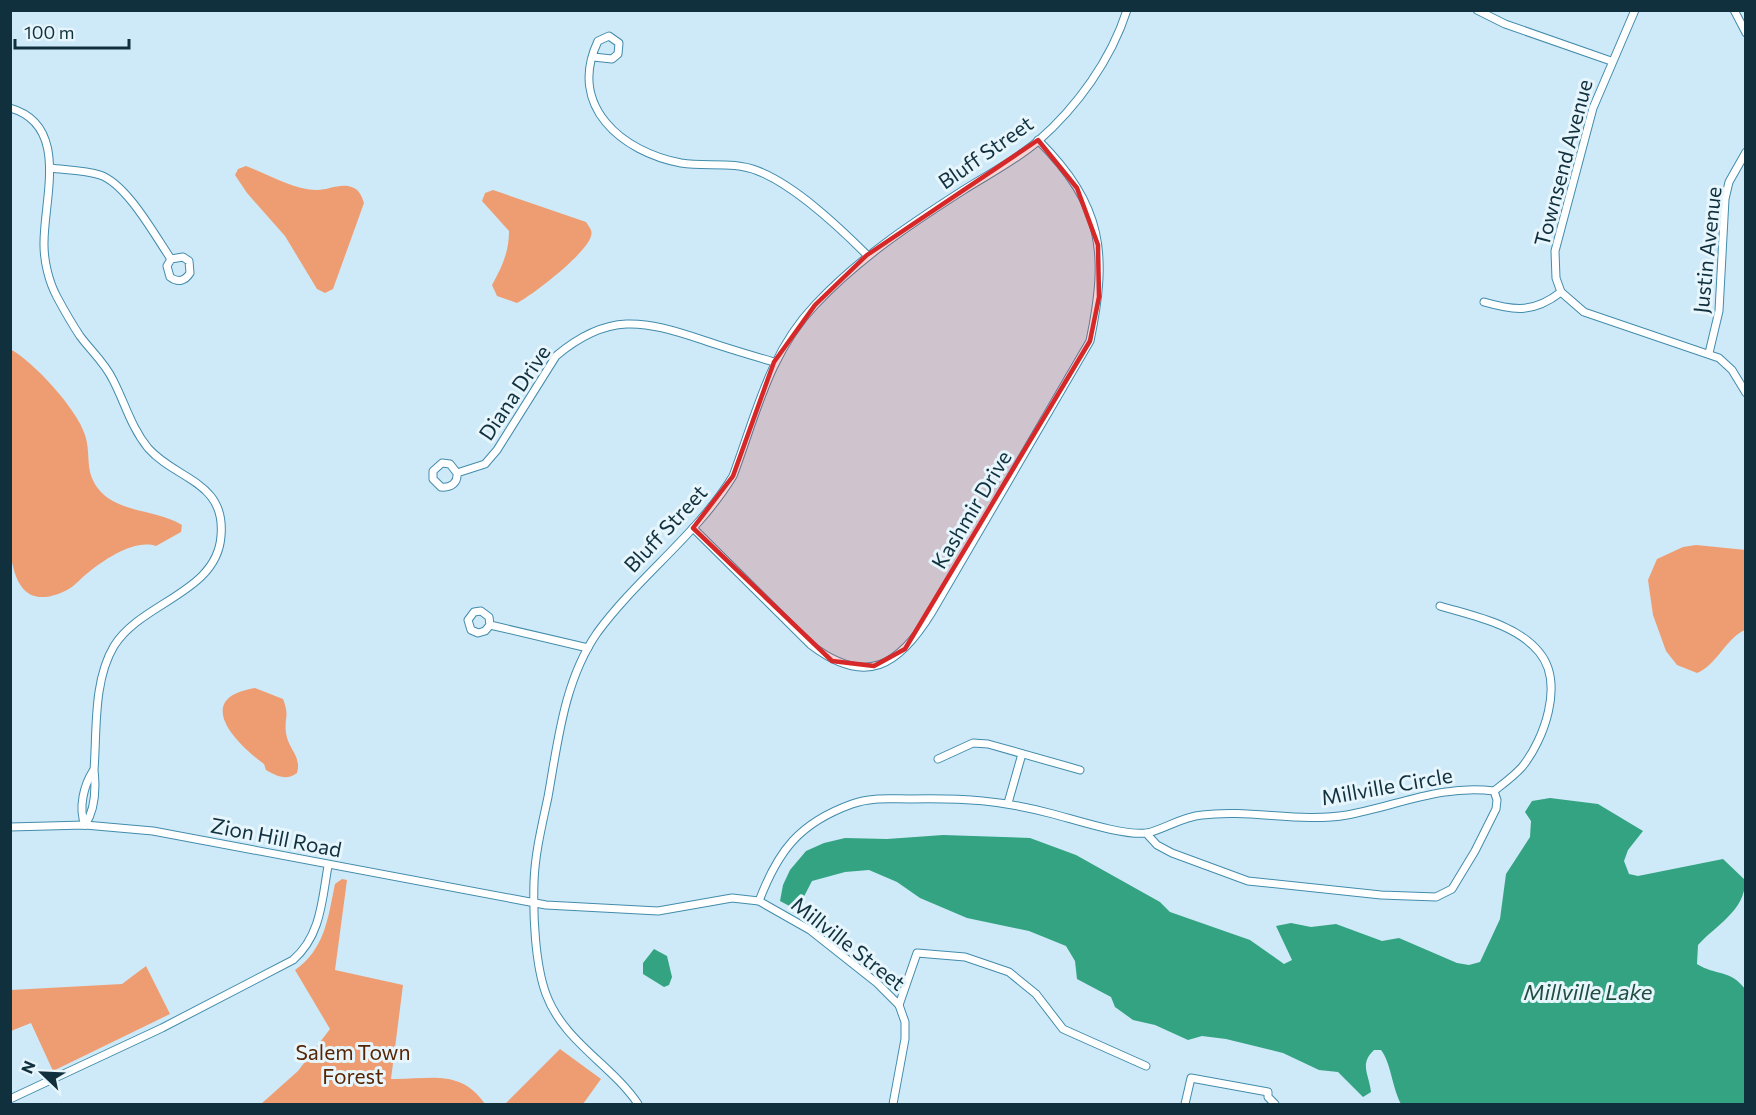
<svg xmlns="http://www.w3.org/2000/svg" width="1756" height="1115" viewBox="0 0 1756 1115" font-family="Commissioner,sans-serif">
<rect width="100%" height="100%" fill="#ceeaf8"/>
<!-- green -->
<g fill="#ee9d72">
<path d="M246,166C268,174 294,190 317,190C329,190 342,182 354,188C360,191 362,197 364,203L333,289L325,293L317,289L285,236L247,193L235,175L238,169Z"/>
<path d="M493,190L586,222C589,227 593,230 591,236C587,253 533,295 517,303L497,296L492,285C502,267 509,252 509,231L482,201L485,193Z"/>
<path d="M10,349C34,362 77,409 85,435C92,456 83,472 101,492C121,513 158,510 182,525L181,532L156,546C135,539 105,559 89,572C82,577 75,586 67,590C31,608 16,590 11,556Z"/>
<path d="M1696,545L1746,550L1745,630C1725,639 1718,664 1697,673L1677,665L1666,651L1653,615L1648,580L1657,559L1683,547Z"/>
<path d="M255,688L283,699C290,717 284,717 286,733C288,749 302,756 297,773C286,781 277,776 266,770L264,764C234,742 193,698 255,688Z"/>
<path d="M342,879L347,880L335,970L403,985L391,1079C429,1080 460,1068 485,1104H261L298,1071L330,1029L295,970C325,949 328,918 335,884Z"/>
<polygon points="146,966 170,1014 53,1071 31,1023 11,1031 11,990 122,984"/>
<polygon points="560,1049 601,1079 583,1104 505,1104"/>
</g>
<!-- water -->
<g fill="#33a381">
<path d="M1550,798L1598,804L1643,831L1628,850L1624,861L1629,874L1638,876L1723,859L1745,880C1746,910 1716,925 1698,945L1697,964C1716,976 1730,969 1745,989V1104H1401C1392,1087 1391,1063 1381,1050H1374C1359,1064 1369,1074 1371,1092L1363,1097L1338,1072L1319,1070L1283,1053L1226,1039L1202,1036L1188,1040L1155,1025L1133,1020L1115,1007L1111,997L1077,979L1075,961L1066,946L1029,931L967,918L920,898L897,882L869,870L845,872L812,881L797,910L780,901L783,885L790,870L806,851L824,843L845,838L887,839L943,835L1030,838L1076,855L1160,902L1170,912L1250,940L1284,964L1292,960L1276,926L1291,923L1311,927L1336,924L1382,941L1399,938L1457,963L1469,965L1480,962L1500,919L1506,874L1530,837L1531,821L1525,812L1532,801Z"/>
<polygon points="654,949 667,956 672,977 669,985 664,987 643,974 643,963"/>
</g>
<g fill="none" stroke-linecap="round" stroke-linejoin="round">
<defs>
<g id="minor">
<polyline points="1477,10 1505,24 1611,61"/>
<polyline points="1635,10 1593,108 1555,251 1556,278 1561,292 1584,312 1719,358 1732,370 1746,393"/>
<polyline points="1734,10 1746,33"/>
<path d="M593,57L612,59L618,54L619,43L609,36L598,41C567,106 622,152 681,163C707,167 733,161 758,171C796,186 839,227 867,255"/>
<path d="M10,108C71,125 43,201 44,245C44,262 49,282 57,297C64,310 72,324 80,336C91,351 105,363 113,380C125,403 131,427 148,448C176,480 226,481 221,536C217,593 141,602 114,646C93,681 97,731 94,770C96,788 95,810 85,825"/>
<path d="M50,168C66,170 85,170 100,175C127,184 155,236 171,259L167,266L170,277C178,283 185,281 190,273L189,261L183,257L171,259"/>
<path d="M1484,302C1515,311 1534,313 1561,292"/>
<polyline points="1709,353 1719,311 1725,199 1729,182 1746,152"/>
<path d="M457,473C458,483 451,488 441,487L433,479V471L442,463L450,464L457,473L485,464L497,450L556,356C608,312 643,320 703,340C726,348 750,355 774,362"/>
<path d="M693,528L811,645C866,687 899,666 932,612L1090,341C1108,254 1104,206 1038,140"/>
<path d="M1440,606C1473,616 1516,624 1539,652C1565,683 1544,740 1522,767C1514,776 1503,784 1494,791"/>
<polyline points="490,625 485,631 478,633 471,630 468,620 474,612 481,611 489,617 490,625 588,648"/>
<polyline points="938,759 973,743 988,744 1080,770"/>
<polyline points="1008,803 1022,754"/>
<path d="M85,825C78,808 84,785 93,771"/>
<polyline points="10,827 85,825 153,831 546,905 658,911 732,898 759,901 810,930 877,983 899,1005 905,1022 905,1039 893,1104"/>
<path d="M759,901C778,851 799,823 852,804C871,797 890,799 910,799C964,798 1001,800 1053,814C1076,820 1124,836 1147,833C1165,829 1181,817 1202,815C1250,809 1300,823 1347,815C1396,806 1443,784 1494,791L1497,800L1496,809L1475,851L1452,889L1436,897L1381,895L1248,881L1172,853L1157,845L1146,833"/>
<polyline points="899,1005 917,953 965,957 1009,972 1036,994 1063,1029 1146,1066"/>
<path d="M10,1099L162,1028L293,960C321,936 322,900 328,866"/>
<path d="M638,1104C612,1065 563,1041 546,994C535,964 533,915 534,882C535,853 542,825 548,797C558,741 564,681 597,633C638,577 697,535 733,476C756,415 769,353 815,305C858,259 909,225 962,191C987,175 1015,161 1038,141C1077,107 1111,60 1127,10"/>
<polyline points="1185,1104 1191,1078 1268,1092 1268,1097 1275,1104"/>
</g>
</defs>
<!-- minor casing -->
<use href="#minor" stroke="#428cac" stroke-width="9"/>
<!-- minor -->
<use href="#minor" stroke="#fff" stroke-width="7"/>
</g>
<!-- marked area -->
<path fill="#d62828" fill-opacity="0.2" stroke="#d62828" stroke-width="4.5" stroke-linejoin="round" d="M1038,140L1077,188L1098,245L1099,297L1090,341L905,649L874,666L832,661L693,528L733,476L774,362L815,305L867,255Z"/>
<g text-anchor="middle" stroke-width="6" stroke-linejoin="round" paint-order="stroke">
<!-- street labels -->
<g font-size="21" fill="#11303e" stroke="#e7f5fc">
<text transform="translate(986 153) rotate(-35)" y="7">Bluff Street</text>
<text transform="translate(1564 163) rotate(-75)" y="7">Townsend Avenue</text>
<text transform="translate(1708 250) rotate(-84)" y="7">Justin Avenue</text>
<text transform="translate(515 393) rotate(-56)" y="7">Diana Drive</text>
<text transform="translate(972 510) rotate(-59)" y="7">Kashmir Drive</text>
<text transform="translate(666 529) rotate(-47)" y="7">Bluff Street</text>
<text transform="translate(1387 787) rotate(-10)" y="7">Millville Circle</text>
<text transform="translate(276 838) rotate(11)" y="7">Zion Hill Road</text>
<text transform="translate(848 944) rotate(38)" y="7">Millville Street</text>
</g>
<!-- park labels -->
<g font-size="21" fill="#572503" stroke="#e7f5fc">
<text x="353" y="1060">Salem Town<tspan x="353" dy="24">Forest</tspan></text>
</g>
<!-- water labels -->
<g font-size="22" font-style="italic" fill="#204d3e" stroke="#e7f5fc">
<text x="1588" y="1000">Millville Lake</text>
</g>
</g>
<!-- border -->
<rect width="1756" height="1115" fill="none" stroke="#11303e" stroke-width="24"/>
<!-- north arrow -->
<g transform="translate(42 1073) rotate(293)" stroke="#e7f5fc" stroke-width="4.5" paint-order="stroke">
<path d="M0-4.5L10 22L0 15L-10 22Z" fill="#11303e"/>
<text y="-9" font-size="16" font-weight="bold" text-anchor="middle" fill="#11303e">N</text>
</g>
<!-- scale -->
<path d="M15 39v9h114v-9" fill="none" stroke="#11303e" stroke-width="3"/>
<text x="24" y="39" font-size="18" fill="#11303e" stroke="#e7f5fc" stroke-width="4.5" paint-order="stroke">100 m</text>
</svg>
